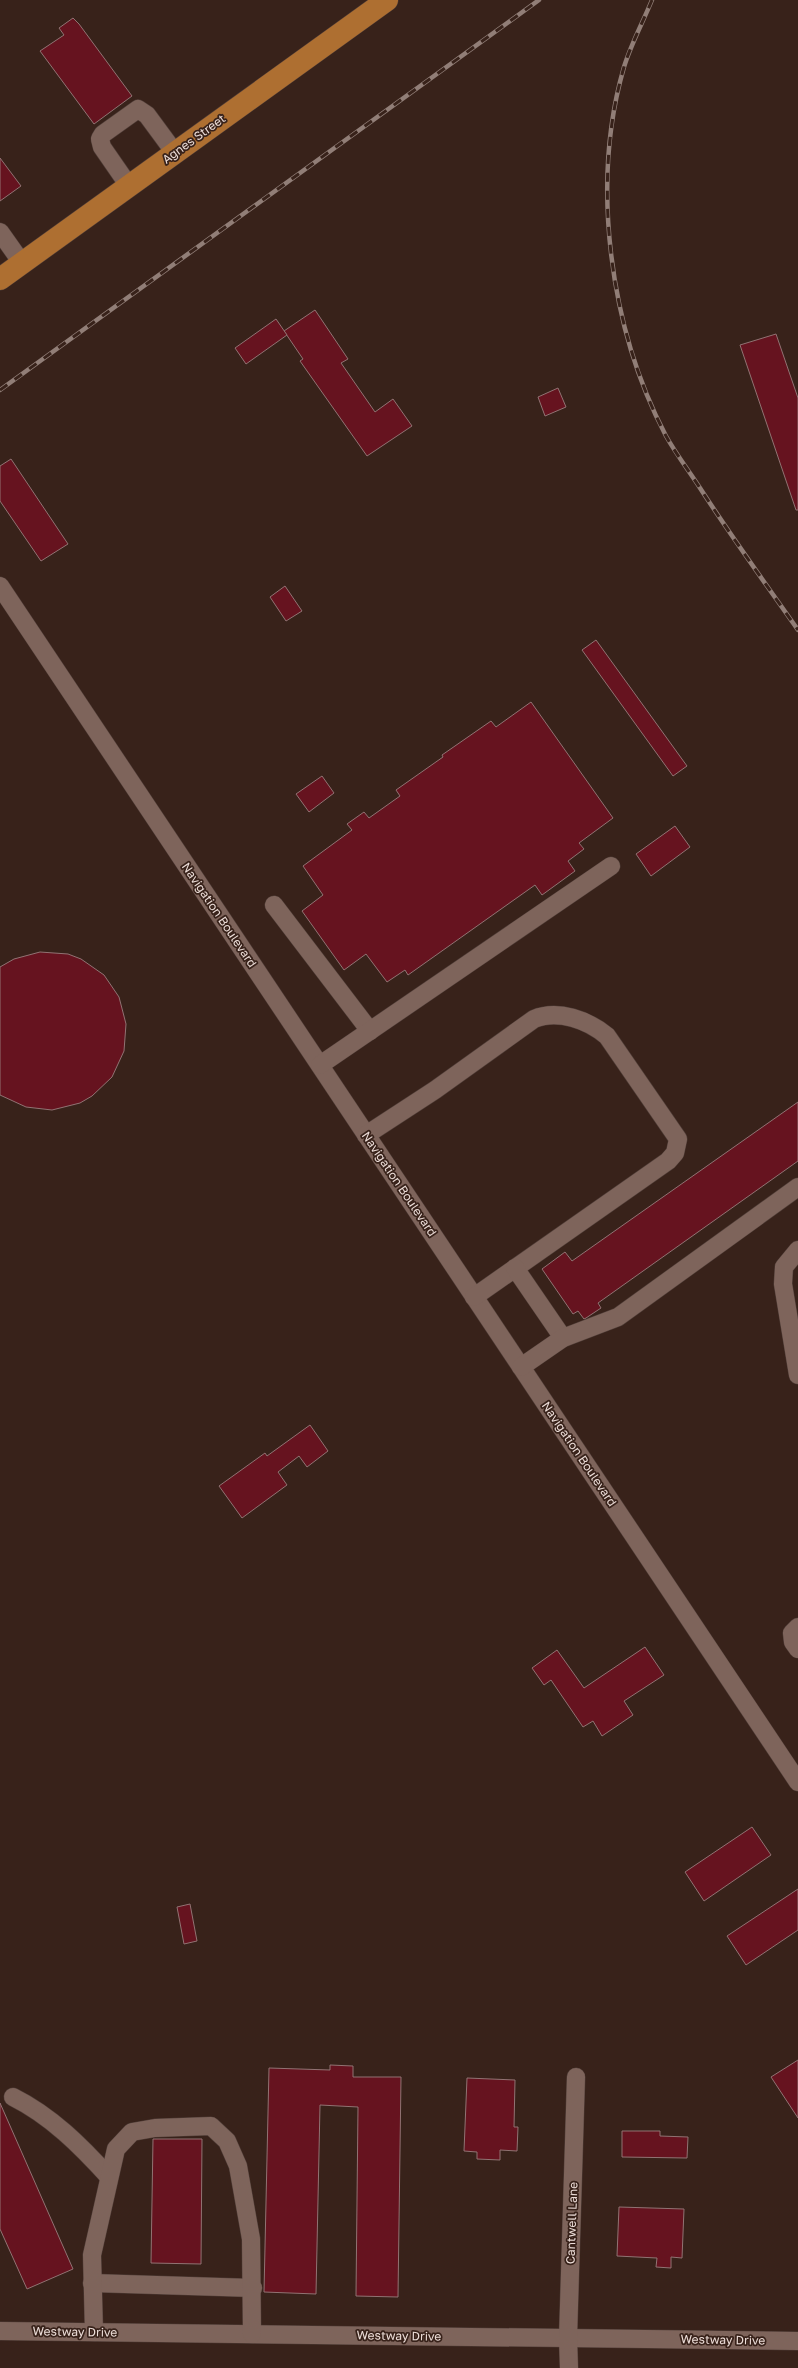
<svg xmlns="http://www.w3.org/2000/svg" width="798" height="2368" viewBox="0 0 798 2368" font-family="'Golos Text',sans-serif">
<rect width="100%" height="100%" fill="#38221a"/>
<!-- building -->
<g fill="#66131f" stroke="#917373">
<polygon points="73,18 79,24 132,96 94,124 40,51 64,35 59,28"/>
<polygon points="0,158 21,186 0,201"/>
<polygon points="315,310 348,359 341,363 375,412 393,399 412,426 367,456 300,361 303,359 284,331"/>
<polygon points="276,319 287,335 246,364 235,348"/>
<polygon points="776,334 798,398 798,510 796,510 740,345"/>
<polygon points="558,388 566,407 545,416 538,397"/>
<polygon points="11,459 68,544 41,561 0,501 0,466"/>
<polygon points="285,586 302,611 286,621 270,597"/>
<polygon points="596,640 687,766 673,776 582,650"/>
<polygon points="531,702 613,818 579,843 584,849 568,861 575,871 542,895 535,885 408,975 405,970 387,982 366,954 344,970 302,911 323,895 303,866 352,830 347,824 364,812 369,818 400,796 396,790 443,757 442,755 491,721 496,727"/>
<polygon points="322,776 334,793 309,812 296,794"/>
<polygon points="675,826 690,847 651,876 636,854"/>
<polygon points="40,952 68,954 81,959 104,975 119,997 126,1024 124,1051 112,1077 92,1096 80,1103 52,1110 26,1107 0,1095 0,967 14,959"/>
<polygon points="798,1102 798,1161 598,1303 601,1308 586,1318 584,1319 578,1311 573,1314 542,1269 565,1252 572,1261"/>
<polygon points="310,1425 328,1451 307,1467 299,1456 278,1472 287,1485 242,1518 219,1486 265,1453 267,1456"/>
<polygon points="645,1647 664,1675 624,1701 633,1715 602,1736 593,1721 583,1727 551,1680 544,1685 532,1668 557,1650 584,1688"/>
<polygon points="752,1827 771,1855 704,1901 685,1872"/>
<polygon points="798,1889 798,1930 746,1965 727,1936"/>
<polygon points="190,1904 197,1941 184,1944 177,1907"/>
<polygon points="798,2060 798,2118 771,2077"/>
<polygon points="330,2065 353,2066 353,2077 401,2077 398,2297 356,2296 358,2107 320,2105 316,2294 264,2292 269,2068 330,2070"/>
<polygon points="467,2078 515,2080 514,2127 518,2127 517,2151 500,2150 500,2160 477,2159 477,2152 464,2151"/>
<polygon points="0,2103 73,2269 27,2289 0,2229"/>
<polygon points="622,2131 660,2131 660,2136 688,2137 687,2158 622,2157"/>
<polygon points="153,2139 202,2139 201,2264 151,2263"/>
<polygon points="619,2207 684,2209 682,2258 671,2257 671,2268 656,2267 657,2258 617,2256"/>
</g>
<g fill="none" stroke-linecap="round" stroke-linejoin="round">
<defs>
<g id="minor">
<polyline points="129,186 102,147 100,139 103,134 138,109 147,115 175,153"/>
<polyline points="0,232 22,263"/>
<polyline points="0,586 798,1782"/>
<polyline points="274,905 370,1031"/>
<polyline points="320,1065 611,866"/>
<path d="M366,1135L435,1090L534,1019C558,1009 588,1020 607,1036L678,1139L675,1153L668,1161L474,1297"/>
<polyline points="798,1250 784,1267 783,1284 798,1375"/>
<polyline points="515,1268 563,1338"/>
<polyline points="521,1367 563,1338 618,1317 798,1187"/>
<polyline points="798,1627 792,1633 793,1642 798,1649"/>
<path d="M13,2097C51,2116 81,2146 109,2177"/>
<polyline points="92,2283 253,2288"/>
<polyline points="0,2331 798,2341"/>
<polyline points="94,2332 92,2255 116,2149 132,2132 155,2128 211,2126 227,2141 238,2166 251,2239 252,2334"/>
<polyline points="569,2368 568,2338 576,2077"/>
</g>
<polyline id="major" points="0,279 387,0"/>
</defs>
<!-- minor casing -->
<use href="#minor" stroke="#503e38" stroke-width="19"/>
<!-- major casing -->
<use href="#major" stroke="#503e38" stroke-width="23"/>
<!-- minor -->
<use href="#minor" stroke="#7e645b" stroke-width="18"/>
<!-- major -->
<use href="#major" stroke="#ae6f31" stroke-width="22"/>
<defs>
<g id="rail">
<path d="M652,0C643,22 631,44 624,67C590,184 610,329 666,436C676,454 689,471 700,488C731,536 765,583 798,630"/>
<polyline points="0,390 539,0"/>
</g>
</defs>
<!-- rail casing -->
<use href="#rail" stroke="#917e77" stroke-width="4.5"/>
<!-- rail -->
<use href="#rail" stroke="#38221a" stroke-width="3" stroke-dasharray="9" stroke-linecap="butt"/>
</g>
<g text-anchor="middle" stroke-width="3.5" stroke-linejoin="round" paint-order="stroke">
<!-- street labels -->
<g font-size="12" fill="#edded9" stroke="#38221a">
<text transform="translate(194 139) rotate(-36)" y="4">Agnes Street</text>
<text transform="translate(219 915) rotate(56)" y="4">Navigation Boulevard</text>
<text transform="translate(399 1184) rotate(56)" y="4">Navigation Boulevard</text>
<text transform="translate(579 1454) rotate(56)" y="4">Navigation Boulevard</text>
<text transform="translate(572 2223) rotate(-88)" y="4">Cantwell Lane</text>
<text transform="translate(75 2332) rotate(1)" y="4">Westway Drive</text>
<text transform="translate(399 2336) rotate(1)" y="4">Westway Drive</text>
<text transform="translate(723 2340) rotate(1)" y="4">Westway Drive</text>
</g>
</g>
</svg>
